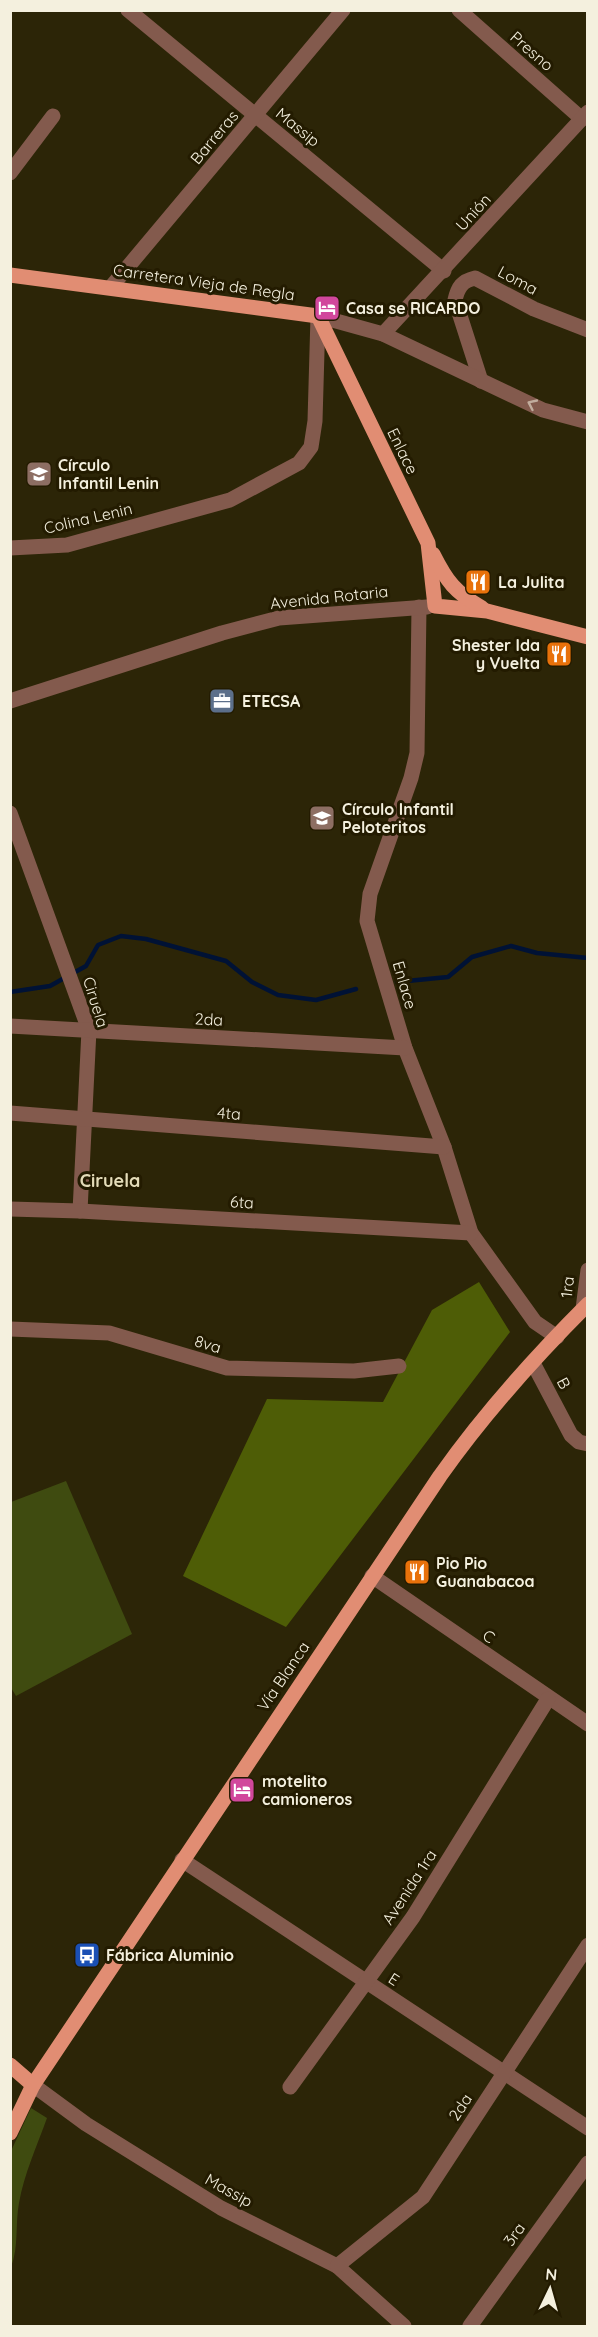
<svg xmlns="http://www.w3.org/2000/svg" width="598" height="2337" viewBox="0 0 598 2337" font-family="Quicksand,sans-serif">
<rect width="100%" height="100%" fill="#2c2507"/>
<!-- green -->
<g fill="#3f4b10">
<polygon points="66,1481 132,1634 16,1696 10,1686 11,1502"/>
<path d="M31,2108L47,2118C37,2146 24,2174 19,2203C15,2224 19,2247 11,2267V2151Z"/>
</g>
<!-- forest -->
<polygon fill="#4e5d06" points="479,1282 510,1332 286,1627 183,1576 267,1399 383,1402 432,1310"/>
<g fill="none" stroke-linecap="round" stroke-linejoin="round">
<!-- stream -->
<g stroke="#001235" stroke-width="4.5">
<polyline points="397,982 448,977 472,957 511,946 537,953 588,958"/>
<polyline points="10,992 50,986 86,966 98,945 121,936 146,939 226,961 252,982 278,995 316,1000 356,989"/>
</g>
<!-- minor -->
<g stroke="#835a4d" stroke-width="15">
<polyline points="128,10 444,271"/>
<polyline points="459,10 582,119"/>
<polyline points="10,173 53,116"/>
<polyline points="111,287 343,10"/>
<polyline points="383,334 588,112"/>
<path d="M481,381L455,300C458,287 462,281 475,278L534,309L588,330"/>
<polyline points="10,548 67,545 230,500 299,463 311,447 315,421 318,316 383,334 543,410 588,422"/>
<polyline points="419,607 417,753 411,778 370,894 367,921 405,1048 444,1147 471,1233 535,1322 557,1337"/>
<polyline points="10,701 222,633 279,618 427,607"/>
<polyline points="10,813 89,1030 80,1211"/>
<polyline points="10,1026 405,1048"/>
<polyline points="10,1113 444,1147"/>
<polyline points="10,1209 80,1211 471,1233"/>
<polyline points="583,1309 588,1270"/>
<polyline points="10,1329 109,1333 227,1368 354,1371 399,1366"/>
<polyline points="533,1363 571,1435 579,1442 588,1444"/>
<polyline points="372,1576 588,1724"/>
<polyline points="182,1860 588,2128"/>
<polyline points="33,2085 86,2124 221,2208 337,2266 404,2326"/>
<polyline points="290,2087 413,1917 548,1699"/>
<polyline points="337,2266 423,2197 588,1945"/>
<polyline points="470,2326 588,2163"/>
</g>
<!-- major -->
<g stroke="#e18d73" stroke-width="15">
<polyline points="10,275 318,316 428,543 435,606 487,611 588,637"/>
<path d="M433,554C447,582 455,592 482,608"/>
<polyline points="10,2065 33,2085"/>
<path d="M10,2133L33,2085L440,1476C483,1415 535,1357 588,1304"/>
</g>
</g>
<!-- one-way arrows -->
<defs><path id="oneway-chevron" d="M-2-3.5L2.5 0L-2 3.5" fill="none" stroke-width="1.6" stroke-linecap="round" stroke-linejoin="round" transform="scale(1.5)"/></defs>
<use stroke="#c1ac9d" href="#oneway-chevron" transform="translate(532 404) rotate(-155)"/>
<!-- icons -->
<defs>
<symbol id="hotel-square" viewBox="-11 -11 22 22"><rect x="-9" y="-9" width="18" height="18" rx="4" fill="#d1479c" stroke="#231b00"/><path d="M-6-4.5h1.5V1H6V5H4.5V3h-9V5H-6ZM-4 0a1.8 1.8 0 1 1 3.6 0ZM.5 0V-2.5h3Q6-2.5 6 0Z" fill="#fff"/></symbol>
<symbol id="school-square" viewBox="-11 -11 22 22"><rect x="-9" y="-9" width="18" height="18" rx="4" fill="#8d6e63" stroke="#231b00"/><path d="M0-5L7-2L0 1L-7-2ZM-4 1L0 2.5L4 1V4Q0 6-4 4Z" fill="#fff"/></symbol>
<symbol id="restaurant-square" viewBox="-11 -11 22 22"><rect x="-9" y="-9" width="18" height="18" rx="4" fill="#e8710a" stroke="#231b00"/><path d="M-5-6h1v4h1v-4h1v4h1v-4h1v5L-1.5 .5V6h-2V.5L-5-1ZM5-6V6H3V1.5H1.5Q1.5-4 5-6Z" fill="#fff"/></symbol>
<symbol id="office-square" viewBox="-11 -11 22 22"><rect x="-9" y="-9" width="18" height="18" rx="4" fill="#5c6f8a" stroke="#231b00"/><path d="M-6-3h4V-5.5h4V-3h4V5H-6ZM-1-4.5V-3h2v-1.5ZM-6 0V1H6V0Z" fill="#fff"/></symbol>
<symbol id="bus-square" viewBox="-11 -11 22 22"><rect x="-9" y="-9" width="18" height="18" rx="4" fill="#1a4fb4" stroke="#231b00"/><path d="M-5-6H5V4H4V6H2V4H-2V6H-4V4H-5ZM-3.5-4V0h7V-4ZM-3.5 1.2v1.5H-2V1.2ZM2 1.2v1.5H3.5V1.2Z" fill="#fff"/></symbol>
</defs>
<g fill-rule="evenodd">
<use href="#hotel-square" x="312" y="293" width="30" height="30"/>
<use href="#school-square" x="24" y="459" width="30" height="30"/>
<use href="#restaurant-square" x="463" y="567" width="30" height="30"/>
<use href="#restaurant-square" x="544" y="639" width="30" height="30"/>
<use href="#office-square" x="207" y="686" width="30" height="30"/>
<use href="#school-square" x="307" y="803" width="30" height="30"/>
<use href="#restaurant-square" x="402" y="1557" width="30" height="30"/>
<use href="#hotel-square" x="227" y="1775" width="30" height="30"/>
<use href="#bus-square" x="72" y="1940" width="30" height="30"/>
</g>
<g text-anchor="middle" stroke-width="6" stroke-linejoin="round" paint-order="stroke">
<!-- street labels -->
<g font-size="16" fill="#f4f0de" stroke="#231b00">
<text transform="translate(532 51) rotate(41)" y="6">Presno</text>
<text transform="translate(298 127) rotate(39)" y="6">Massip</text>
<text transform="translate(214 137) rotate(-50)" y="6">Barreras</text>
<text transform="translate(473 212) rotate(-48)" y="6">Unión</text>
<text transform="translate(518 280) rotate(28)" y="6">Loma</text>
<text transform="translate(204 282) rotate(8)" y="6">Carretera Vieja de Regla</text>
<text transform="translate(403 451) rotate(64)" y="6">Enlace</text>
<text transform="translate(88 518) rotate(-13)" y="6">Colina Lenin</text>
<text transform="translate(329 597) rotate(-6)" y="6">Avenida Rotaria</text>
<text transform="translate(405 985) rotate(74)" y="6">Enlace</text>
<text transform="translate(96 1002) rotate(73)" y="6">Ciruela</text>
<text transform="translate(209 1019) rotate(3)" y="6">2da</text>
<text transform="translate(229 1113) rotate(4)" y="6">4ta</text>
<text transform="translate(242 1202) rotate(3)" y="6">6ta</text>
<text transform="translate(567 1287) rotate(-83)" y="6">1ra</text>
<text transform="translate(208 1344) rotate(17)" y="6">8va</text>
<text transform="translate(564 1383) rotate(62)" y="6">B</text>
<text transform="translate(489 1636) rotate(35)" y="6">C</text>
<text transform="translate(283 1676) rotate(-56)" y="6">Vía Blanca</text>
<text transform="translate(409 1887) rotate(-57)" y="6">Avenida 1ra</text>
<text transform="translate(394 1979) rotate(33)" y="6">E</text>
<text transform="translate(460 2107) rotate(-57)" y="6">2da</text>
<text transform="translate(229 2190) rotate(29)" y="6">Massip</text>
<text transform="translate(514 2234) rotate(-54)" y="6">3ra</text>
</g>
<!-- poi labels -->
<g font-size="16" font-weight="bold" fill="#f4f0de" stroke="#231b00" text-anchor="start">
<text x="346" y="314">Casa se RICARDO</text>
<text x="58" y="471">Círculo<tspan x="58" dy="18">Infantil Lenin</tspan></text>
<text x="498" y="588">La Julita</text>
<text x="540" y="651" text-anchor="end">Shester Ida<tspan x="540" dy="18">y Vuelta</tspan></text>
<text x="242" y="707">ETECSA</text>
<text x="342" y="815">Círculo Infantil<tspan x="342" dy="18">Peloteritos</tspan></text>
<text x="436" y="1569">Pio Pio<tspan x="436" dy="18">Guanabacoa</tspan></text>
<text x="262" y="1787">motelito<tspan x="262" dy="18">camioneros</tspan></text>
<text x="106" y="1961">Fábrica Aluminio</text>
</g>
<!-- neighbourhood labels -->
<g font-size="18" font-weight="bold" fill="#e3dbb8" stroke="#231b00">
<text x="110" y="1187">Ciruela</text>
</g>
</g>
<!-- border -->
<rect width="598" height="2337" fill="none" stroke="#f4f0de" stroke-width="24"/>
<!-- north arrow -->
<g transform="translate(550 2289) rotate(5)" stroke="#231b00" stroke-width="4.5" paint-order="stroke">
<path d="M0-4.5L10 22L0 15L-10 22Z" fill="#f4f0de"/>
<text y="-9" font-size="16" font-weight="bold" text-anchor="middle" fill="#f4f0de">N</text>
</g>
</svg>
